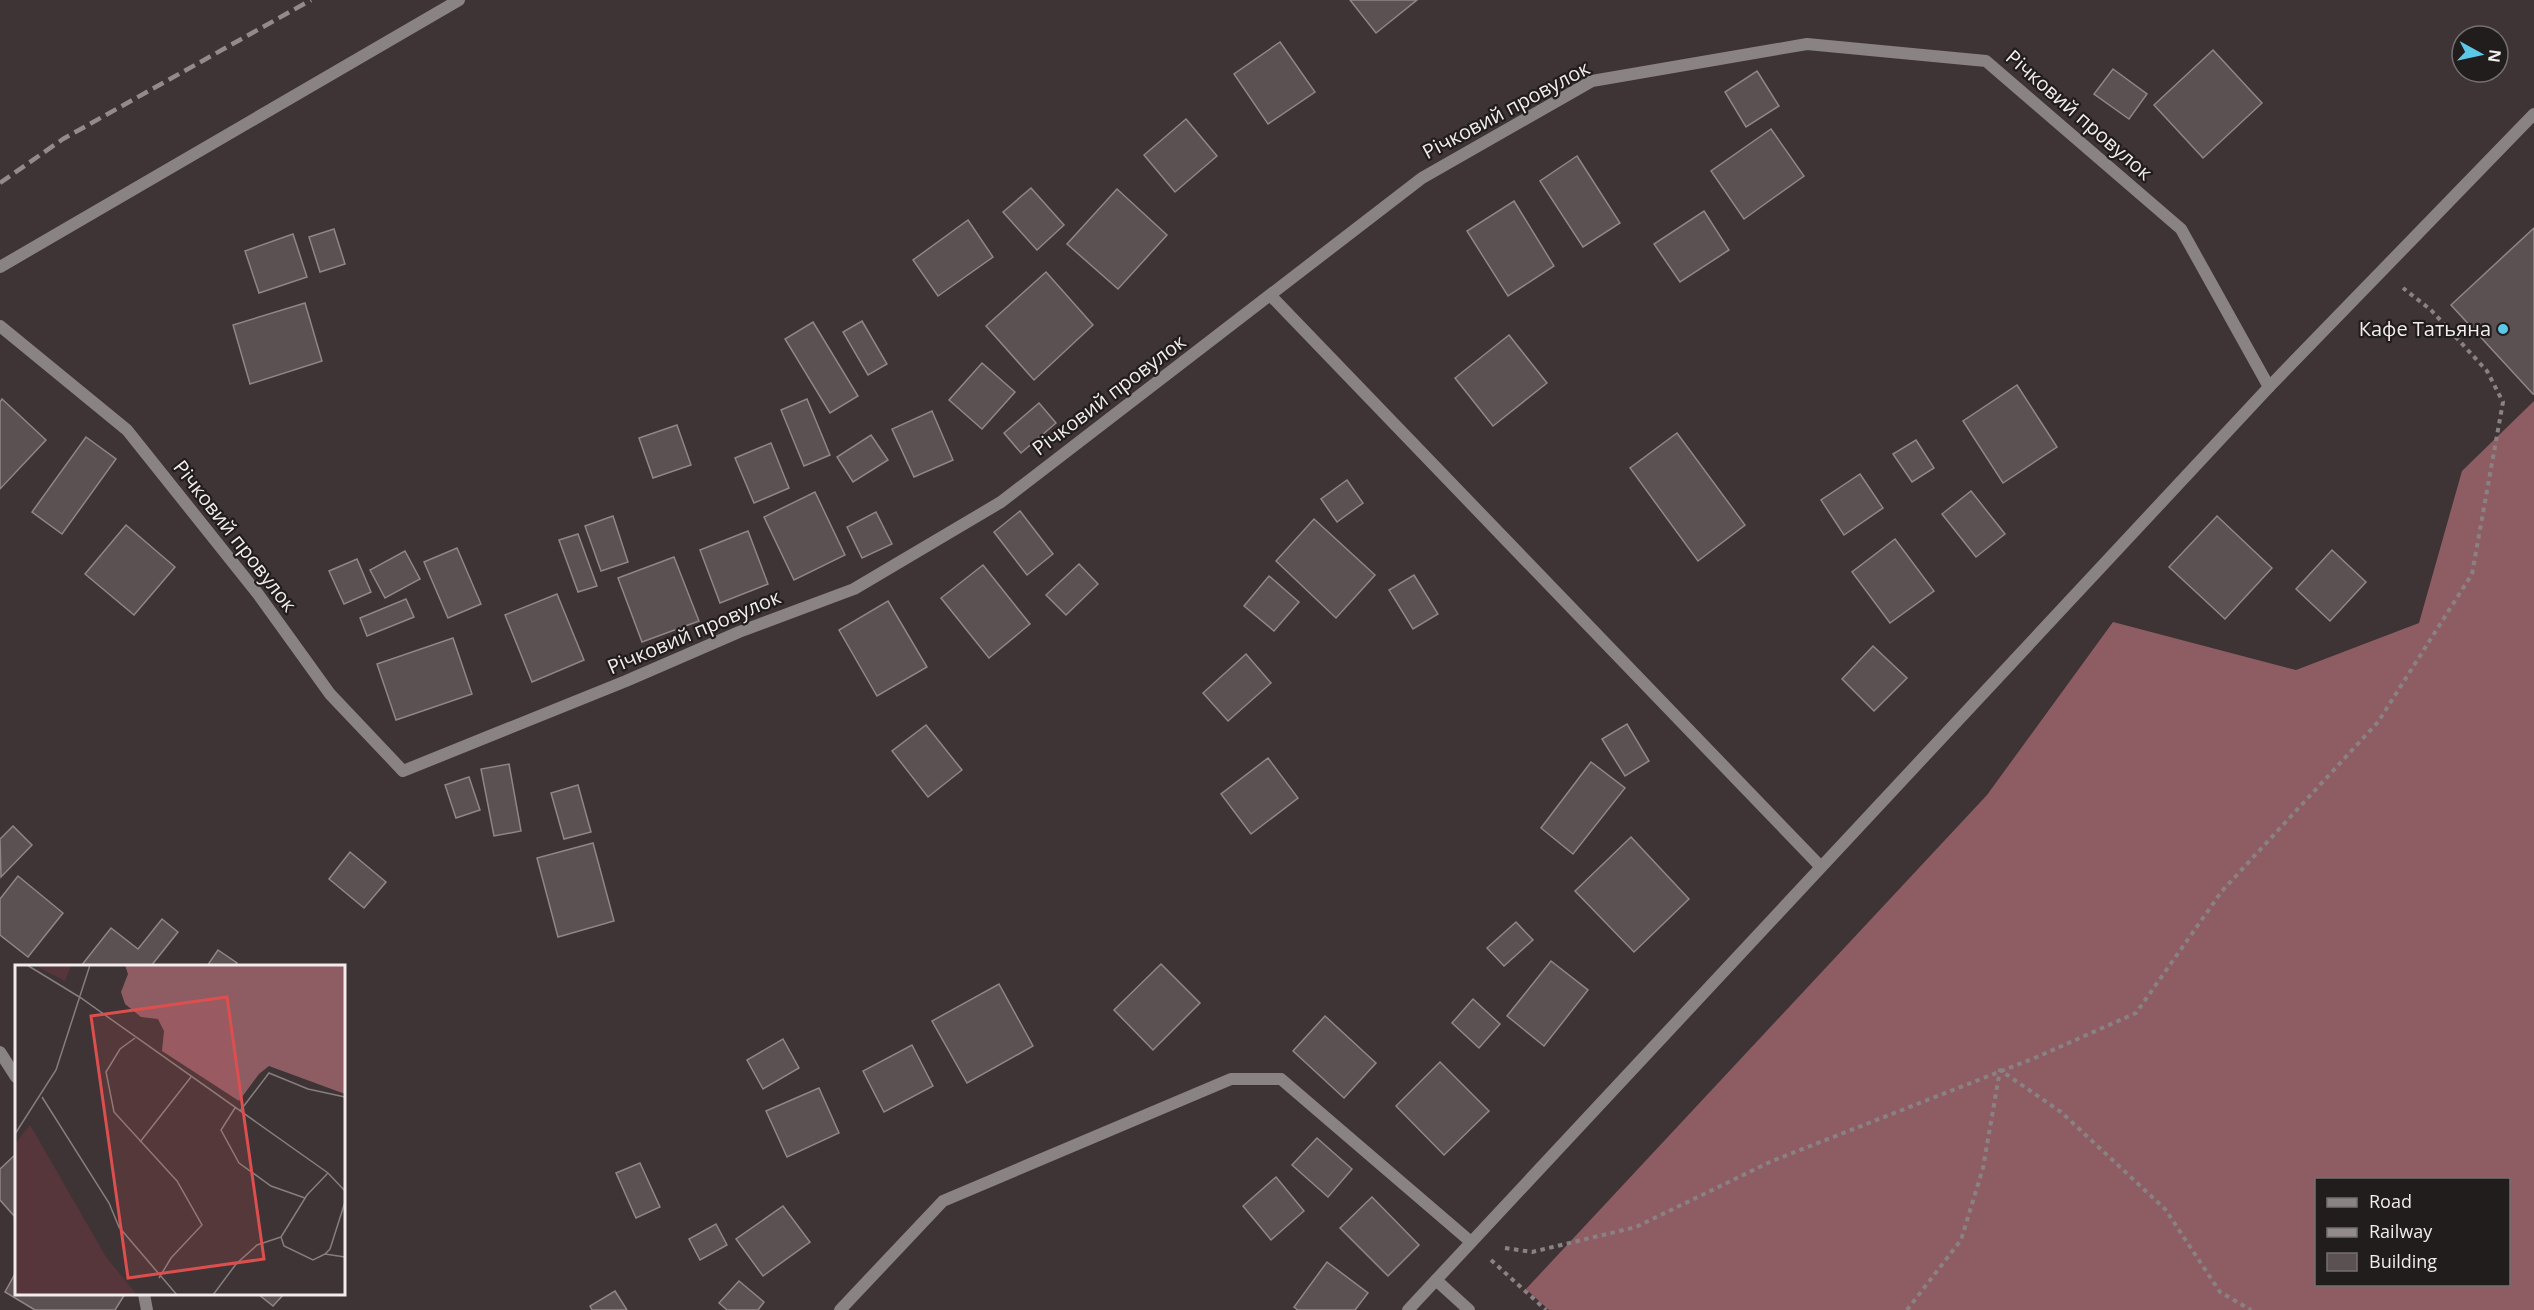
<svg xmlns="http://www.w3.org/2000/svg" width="2534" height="1310" viewBox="0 0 2534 1310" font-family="'Open Sans',sans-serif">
<rect width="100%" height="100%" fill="#3e3435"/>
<!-- forest -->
<path fill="#8e5d64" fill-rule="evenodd" d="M2534,401V1310H1549L1526,1289L1987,795L2113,622L2296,670L2419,623L2462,471ZM2316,1180H2508V1284H2316Z"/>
<!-- building -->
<g fill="#5b5152" stroke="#918586" stroke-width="1.5">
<polygon points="1350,0 1417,0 1376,33"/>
<polygon points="1280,42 1315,92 1268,124 1234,74"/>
<polygon points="2213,50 2262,103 2203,158 2154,105"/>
<polygon points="2113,69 2147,94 2129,119 2094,94"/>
<polygon points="1757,71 1779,106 1746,127 1725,92"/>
<polygon points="1186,119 1217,156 1175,192 1144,155"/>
<polygon points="1771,129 1804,176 1744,219 1711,171"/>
<polygon points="1577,156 1620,223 1583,247 1540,181"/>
<polygon points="1031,188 1064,225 1037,250 1003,212"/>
<polygon points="1117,189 1167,235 1118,289 1067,244"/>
<polygon points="1514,201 1554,266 1508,296 1467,231"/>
<polygon points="1704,211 1729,250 1680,282 1654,244"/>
<polygon points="968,220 993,257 938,296 913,260"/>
<polygon points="2534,228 2534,394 2533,394 2451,305"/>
<polygon points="334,229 345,264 320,272 309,237"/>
<polygon points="293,234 307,277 259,293 245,251"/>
<polygon points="1046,272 1093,325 1034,380 986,326"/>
<polygon points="305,303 322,361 250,384 233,325"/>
<polygon points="862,321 887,364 868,375 843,332"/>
<polygon points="813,322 858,396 830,413 785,339"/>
<polygon points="1509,335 1547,383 1493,426 1455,378"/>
<polygon points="982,363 1015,392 982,429 949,400"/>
<polygon points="2017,385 2057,447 2003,483 1963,421"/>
<polygon points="2,399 46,440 0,489 0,402"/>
<polygon points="807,399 830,455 804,466 781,410"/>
<polygon points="1039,403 1056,423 1021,453 1004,433"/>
<polygon points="932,411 953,460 914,477 892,429"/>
<polygon points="677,425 691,465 653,478 639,438"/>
<polygon points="1677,433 1745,525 1698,561 1630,468"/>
<polygon points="871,435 888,460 853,482 837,457"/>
<polygon points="86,437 116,459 62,534 32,512"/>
<polygon points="1916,440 1934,468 1912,482 1893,454"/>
<polygon points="771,443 789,488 754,503 735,458"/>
<polygon points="1860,474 1883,508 1844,535 1821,500"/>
<polygon points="1347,480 1363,503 1337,522 1321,499"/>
<polygon points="1971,491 2005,534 1976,557 1942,514"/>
<polygon points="815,492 845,555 794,580 764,517"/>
<polygon points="1020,511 1053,554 1027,575 994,532"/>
<polygon points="876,512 892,544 862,558 847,527"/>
<polygon points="613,516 628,562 601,571 585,526"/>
<polygon points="2217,516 2272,568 2225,619 2169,567"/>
<polygon points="1314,519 1375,575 1336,618 1276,561"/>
<polygon points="126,525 175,567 134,615 85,574"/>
<polygon points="748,531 768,584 720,603 700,550"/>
<polygon points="578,534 597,586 578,592 559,540"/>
<polygon points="1895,539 1934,591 1890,623 1852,572"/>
<polygon points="457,548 481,604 448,618 424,562"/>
<polygon points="2332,550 2366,582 2330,621 2296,589"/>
<polygon points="405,551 420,579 385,598 370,570"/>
<polygon points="674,557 699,621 642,642 618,578"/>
<polygon points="357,559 371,592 344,604 329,571"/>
<polygon points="1079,564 1098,584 1066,615 1046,595"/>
<polygon points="983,565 1030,624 989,658 941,598"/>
<polygon points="1414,575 1438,614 1413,629 1389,590"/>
<polygon points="1269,576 1299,602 1274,631 1244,606"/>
<polygon points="557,594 584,660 532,682 505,615"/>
<polygon points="406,599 414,617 367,636 360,618"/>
<polygon points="888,601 927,667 877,696 839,630"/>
<polygon points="453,638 472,694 396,720 377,664"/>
<polygon points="1873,646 1907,678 1874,711 1842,679"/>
<polygon points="1246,654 1271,683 1228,721 1203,693"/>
<polygon points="1627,724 1649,761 1625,776 1602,739"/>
<polygon points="926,725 962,770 928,797 892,751"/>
<polygon points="1268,758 1298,798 1251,834 1221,794"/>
<polygon points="1591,762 1625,788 1573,854 1541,828"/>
<polygon points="509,764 521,831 494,836 481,769"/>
<polygon points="469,777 480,810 456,818 445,785"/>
<polygon points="578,785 591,832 564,839 551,793"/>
<polygon points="13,826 32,845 1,877 0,839"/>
<polygon points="1631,837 1689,899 1634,952 1575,891"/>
<polygon points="593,843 614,921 558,937 537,858"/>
<polygon points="350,852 386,882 364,908 329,879"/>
<polygon points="18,876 63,913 28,957 0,935 0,899"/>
<polygon points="162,919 178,932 151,966 81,966 111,928 138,949"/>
<polygon points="1516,922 1533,940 1504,966 1487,948"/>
<polygon points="218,950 237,963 235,966 207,966"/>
<polygon points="1551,961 1588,990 1544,1046 1507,1016"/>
<polygon points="1161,964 1200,1003 1153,1050 1114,1010"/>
<polygon points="999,984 1033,1046 967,1083 932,1021"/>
<polygon points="1473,999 1500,1024 1479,1048 1452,1023"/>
<polygon points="1325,1016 1376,1063 1344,1098 1293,1051"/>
<polygon points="783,1039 799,1068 763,1089 747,1060"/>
<polygon points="912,1045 933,1086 884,1112 863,1071"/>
<polygon points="1440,1062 1489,1111 1444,1155 1396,1106"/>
<polygon points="819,1088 839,1133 787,1157 766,1111"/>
<polygon points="1317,1138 1352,1169 1328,1197 1292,1165"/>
<polygon points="16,1154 16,1218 0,1200 0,1169"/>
<polygon points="640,1163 660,1207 636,1218 616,1173"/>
<polygon points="1276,1177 1304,1211 1271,1240 1243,1206"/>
<polygon points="1372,1197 1419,1245 1388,1276 1340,1228"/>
<polygon points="783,1206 810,1242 763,1276 736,1239"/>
<polygon points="716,1224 727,1245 700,1260 689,1239"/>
<polygon points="1327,1262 1368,1293 1355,1310 1298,1310 1294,1307"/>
<polygon points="16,1272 16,1294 125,1294 115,1310 35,1310 5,1292"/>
<polygon points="739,1281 764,1302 758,1310 727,1310 719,1303"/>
<polygon points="615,1291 627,1310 592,1310 590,1306"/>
<polygon points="258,1294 284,1294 273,1306"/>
</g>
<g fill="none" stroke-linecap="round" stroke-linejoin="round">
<!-- path -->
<g stroke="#8a8282" stroke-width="4" stroke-dasharray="4.5 4.5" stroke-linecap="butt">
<polyline points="1505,1248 1532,1252 1636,1227 1772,1161 2037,1057 2136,1013 2222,891 2378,722 2472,574 2503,402 2487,371 2431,310 2403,288"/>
<polyline points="1491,1260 1546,1310"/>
<polyline points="1907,1310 1961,1240 1983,1168 2000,1070 2061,1112 2165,1209 2220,1292 2251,1310"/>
</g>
<!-- street -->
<g stroke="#898384" stroke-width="12">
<polyline points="0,267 459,0"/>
<polyline points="1271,296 1821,867"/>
<polyline points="0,326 127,430 258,594 330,694 403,771 626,681 739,632 854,589 1001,502 1422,178 1592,81 1807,44 1986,61 2181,229 2269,387"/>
<polyline points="0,1052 16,1077"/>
<polyline points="1436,1280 1469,1310"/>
<polyline points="144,1294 147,1310"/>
<polyline points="840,1310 943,1201 1231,1079 1281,1079 1471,1242"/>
<polyline points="1408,1310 2269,387 2534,114"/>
</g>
<!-- rail -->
<polyline stroke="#928a8b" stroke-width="4.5" stroke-dasharray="12 6" stroke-linecap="butt" points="0,183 63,139 311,0"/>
</g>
<!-- markers -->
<circle fill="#5bc8e7" stroke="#211d1d" stroke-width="2" cx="2503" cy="329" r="6"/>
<g text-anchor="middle" stroke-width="4.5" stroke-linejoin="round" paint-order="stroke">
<!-- street labels -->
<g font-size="20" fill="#f2ecec" stroke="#211d1d">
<text transform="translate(1506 110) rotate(-28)" y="7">Річковий провулок</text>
<text transform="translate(2079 115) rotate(41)" y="7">Річковий провулок</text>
<text transform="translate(1109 395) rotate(-37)" y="7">Річковий провулок</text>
<text transform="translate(235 536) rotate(52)" y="7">Річковий провулок</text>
<text transform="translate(694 632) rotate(-23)" y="7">Річковий провулок</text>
</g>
<!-- poi labels -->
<g font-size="20" fill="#f2ecec" stroke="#211d1d" text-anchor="end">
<text x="2491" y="336">Кафе Татьяна</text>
</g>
</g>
<!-- overview -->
<g transform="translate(15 965)">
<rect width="330" height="330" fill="#3e3435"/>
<path d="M19,0H56L50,16ZM15,160L91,292L122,330H0V179Z" fill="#57363b"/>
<path d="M110,0H330V129L254,101L244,109L224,136L147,86L149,66L143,54L126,52L110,39L106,27L113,9Z" fill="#8e5d64"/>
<path fill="none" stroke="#867e7e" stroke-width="1.5" d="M12,0L66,33L313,208L330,226M120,73L105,84L91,107L99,147L162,216L187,260L156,293L144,313M27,132L94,238L104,262L162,330M220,143L206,165L224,198L256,221L290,233M225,146L254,108L293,124L330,132M0,169L41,105L75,0M125,177L176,112M266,272L292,230L313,208M310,289L315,284L330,237M198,330L221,299L242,280L266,272L269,281L298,295L310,289L330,292"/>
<path fill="#dc4f4f" fill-opacity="0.15" stroke="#dc4f4f" stroke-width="3" d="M212,32L249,294L113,313L76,51Z"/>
<rect width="330" height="330" fill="none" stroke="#f2ecec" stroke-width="3"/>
</g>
<!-- legend -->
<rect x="2315" y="1178" width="195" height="108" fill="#211d1d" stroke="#757070" stroke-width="1.5"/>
<rect x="2327" y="1198" width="30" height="9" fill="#898384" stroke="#757070" stroke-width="1.5"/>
<text x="2369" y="1208" font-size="18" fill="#f2ecec">Road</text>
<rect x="2327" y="1228" width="30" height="9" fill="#928a8b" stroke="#757070" stroke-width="1.5"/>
<text x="2369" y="1238" font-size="18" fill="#f2ecec">Railway</text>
<rect x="2327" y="1253" width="30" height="18" fill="#5b5152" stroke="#757070" stroke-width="1.5"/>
<text x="2369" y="1268" font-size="18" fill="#f2ecec">Building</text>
<!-- north arrow -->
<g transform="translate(2480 54) rotate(98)"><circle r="28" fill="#211d1d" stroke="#757070" stroke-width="1.5"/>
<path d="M0-4.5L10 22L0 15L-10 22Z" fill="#5bc8e7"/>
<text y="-9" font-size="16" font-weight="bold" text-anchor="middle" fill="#f2ecec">N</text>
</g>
</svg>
